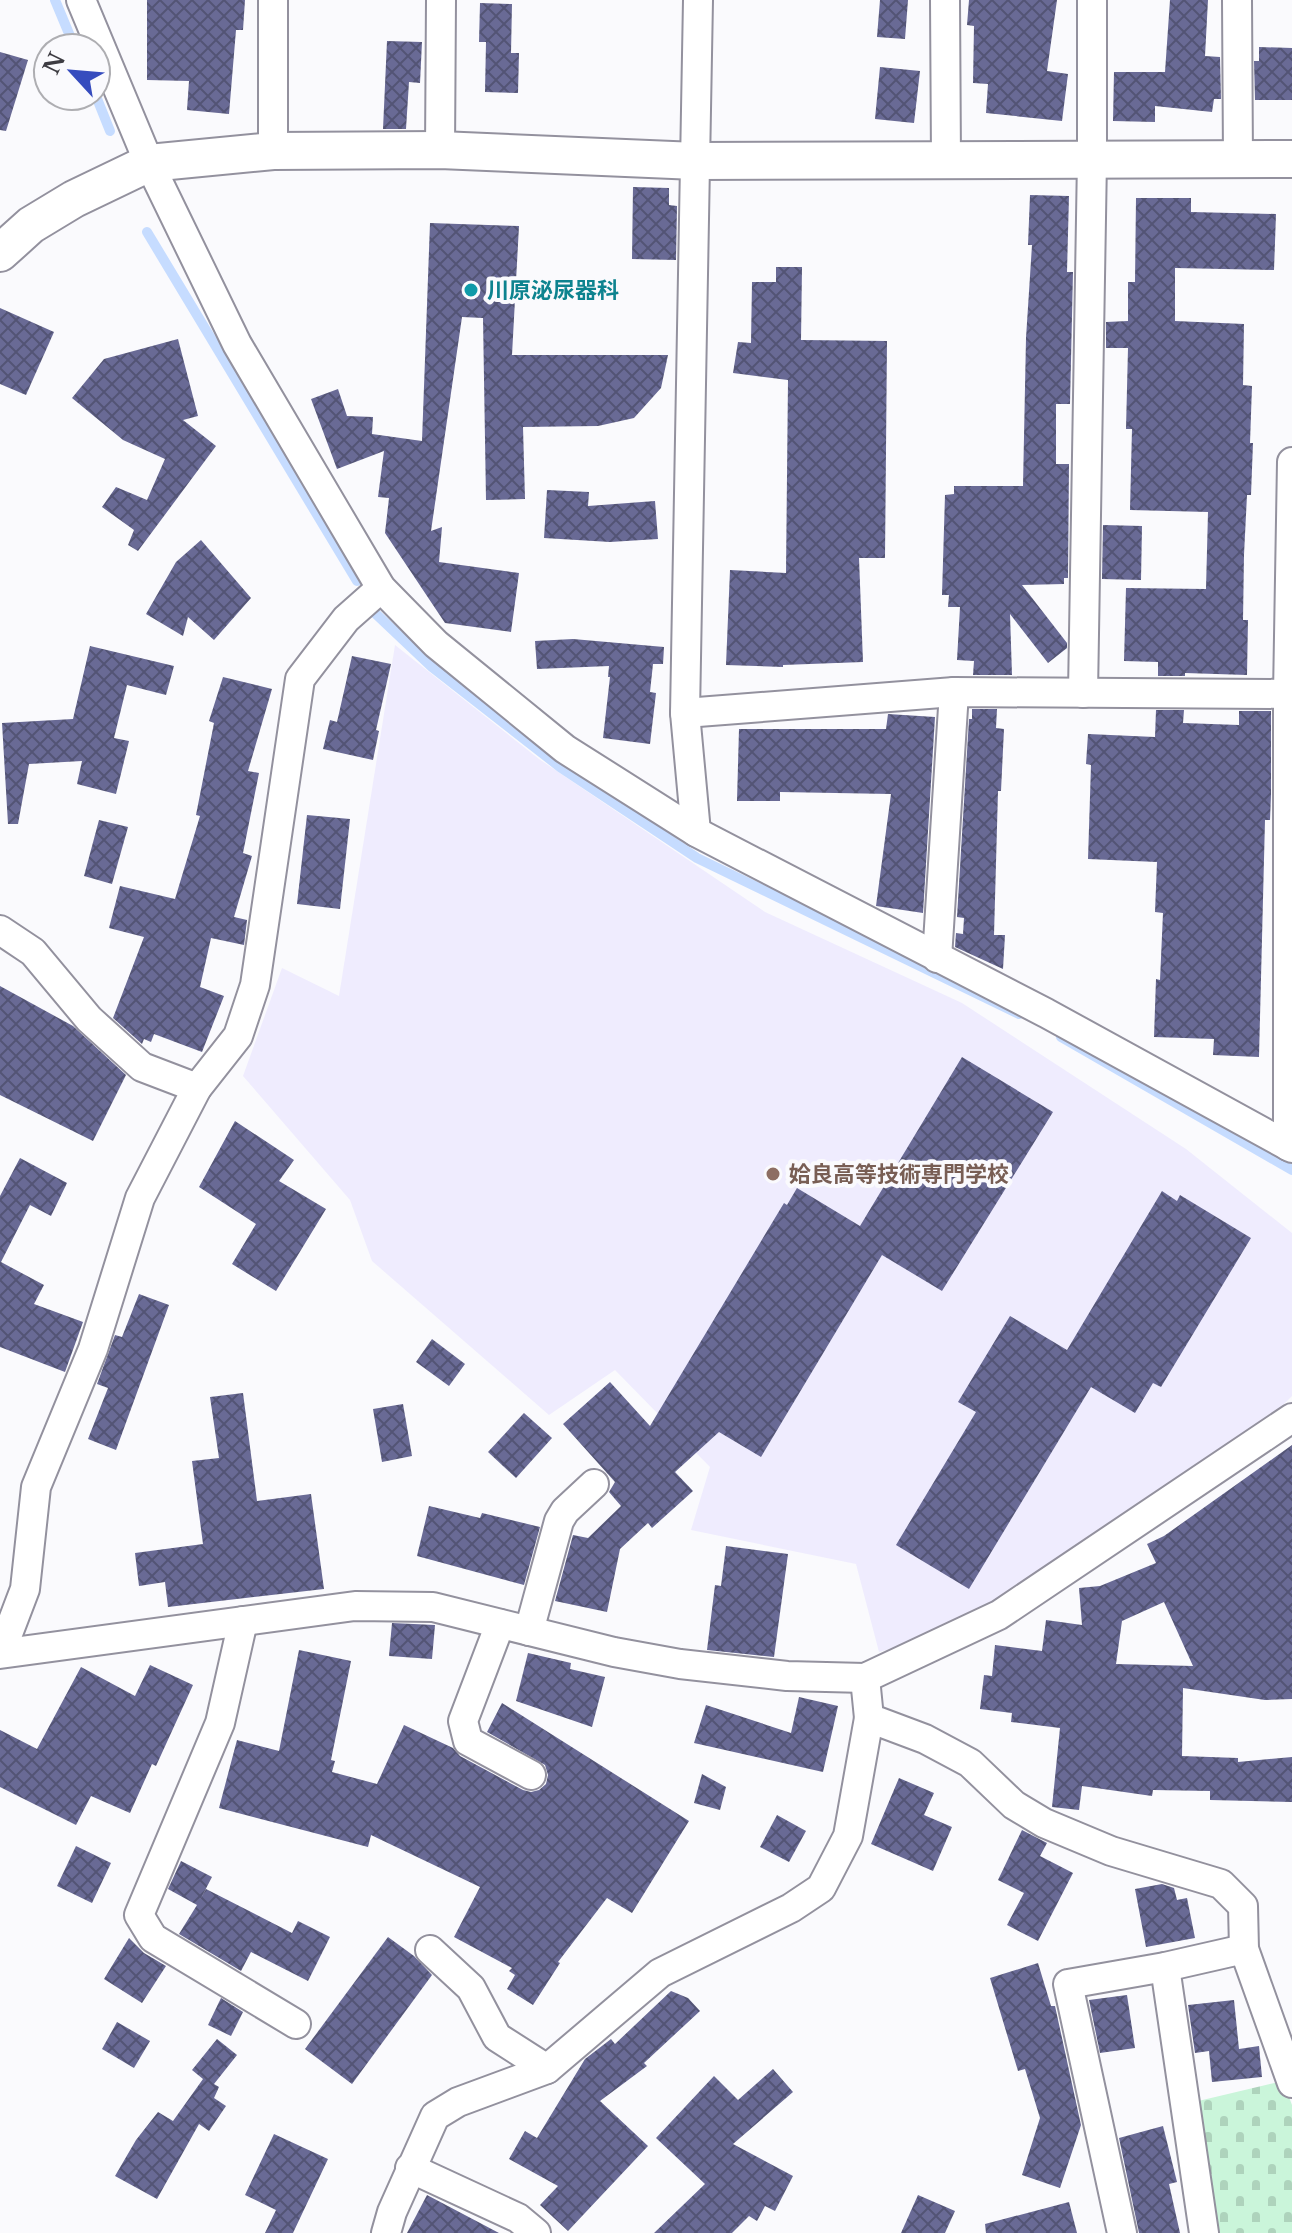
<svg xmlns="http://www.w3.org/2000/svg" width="1292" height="2233" viewBox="0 0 1292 2233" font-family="'Libre Baskerville','Noto Sans JP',serif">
<defs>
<pattern id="cemetery-stones" width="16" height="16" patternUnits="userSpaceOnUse" patternTransform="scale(2)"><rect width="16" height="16" fill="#caf5da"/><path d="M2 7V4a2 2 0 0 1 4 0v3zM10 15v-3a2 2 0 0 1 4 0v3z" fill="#aed3bc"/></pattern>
<pattern id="building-cross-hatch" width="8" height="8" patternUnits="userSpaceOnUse" patternTransform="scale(2)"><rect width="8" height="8" fill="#696a95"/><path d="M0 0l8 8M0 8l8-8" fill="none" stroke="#535475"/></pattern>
</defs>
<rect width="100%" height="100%" fill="#fafafd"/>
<!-- built -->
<polygon fill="#efecfe" points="395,645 539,759 765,912 962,1003 1186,1149 1292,1233 1292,1396 1283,1405 1018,1591 934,1637 879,1652 856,1564 691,1530 710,1467 615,1370 549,1415 372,1261 350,1200 243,1076 282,968 339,996"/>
<!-- cemetery -->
<polygon fill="url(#cemetery-stones)" points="1283,2081 1292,2105 1292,2233 1218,2233 1190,2103"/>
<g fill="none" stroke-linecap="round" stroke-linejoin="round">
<!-- stream -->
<g stroke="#c6dcff" stroke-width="10">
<polyline points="55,0 75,48"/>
<polyline points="96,96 110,131"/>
<polyline points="147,232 357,581"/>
<polyline points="376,614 432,667 560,767 697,858 1019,1014"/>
<polyline points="1061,1037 1292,1170"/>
</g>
</g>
<!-- building -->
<g fill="url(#building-cross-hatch)" fill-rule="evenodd">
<polygon points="147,0 245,0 243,30 236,30 229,114 187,110 189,81 147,80"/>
<polygon points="880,0 908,0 905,39 877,37"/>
<polygon points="969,0 1057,0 1047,71 1068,74 1062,121 986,113 988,84 973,83 974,26 967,25"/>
<polygon points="1170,0 1208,0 1205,56 1220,57 1221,99 1214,99 1212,112 1155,106 1155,122 1113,121 1114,72 1165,72"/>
<polygon points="480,3 512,4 511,53 519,53 518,93 485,92 486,42 479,42"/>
<polygon points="387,41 422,42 420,83 409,82 406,129 383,129"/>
<polygon points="1259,47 1292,48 1292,100 1255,100 1254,61 1259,61"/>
<polygon points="0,52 28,60 6,131 0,130"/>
<polygon points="880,67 920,71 914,123 875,119"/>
<polygon points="633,187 669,188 669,205 677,206 676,260 632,259"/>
<polygon points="1030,195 1069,196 1067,272 1073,272 1070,404 1056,404 1056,464 1069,464 1068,578 1064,578 1064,584 1022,585 1067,643 1067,648 1048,663 1010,614 1012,675 973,675 974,661 957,660 960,607 948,607 949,595 942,595 945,495 954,494 954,486 1023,486 1026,338 1032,245 1028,245"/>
<polygon points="1136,198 1191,198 1191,212 1276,214 1274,270 1175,268 1175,321 1244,324 1243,385 1252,386 1250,443 1253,443 1251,495 1247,495 1244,555 1243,620 1248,620 1247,675 1185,673 1185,676 1158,676 1158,662 1124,661 1126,588 1206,589 1208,512 1130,510 1132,429 1126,429 1128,348 1106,348 1106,322 1128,321 1128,282 1135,282"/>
<polygon points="430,223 519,226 512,355 668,355 661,388 634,418 598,426 523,427 525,499 486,500 483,318 462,317 431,531 442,527 439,562 519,573 511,632 445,623 385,533 389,498 378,497 384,451 337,469 311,399 338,389 347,416 373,417 372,434 422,441"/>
<polygon points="776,267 802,267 801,340 887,341 885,558 859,558 863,662 783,665 783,667 726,665 730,570 786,573 788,380 733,373 738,342 751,343 752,282 776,282"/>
<polygon points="0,308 54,332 26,395 0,384"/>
<polygon points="178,339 198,416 183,420 216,446 138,551 128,545 134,530 102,507 116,487 147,500 165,459 123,440 72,398 104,359"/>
<polygon points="547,490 589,492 588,506 655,501 658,539 610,542 544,538"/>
<polygon points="1103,525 1142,526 1141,580 1102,579"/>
<polygon points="201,540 251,598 214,640 188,617 183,636 146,614 176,562"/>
<polygon points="573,639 664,647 663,664 653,664 650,692 656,693 650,744 603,738 610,677 608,677 609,666 537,669 535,641"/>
<polygon points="90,646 174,666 166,695 127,685 114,738 129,741 116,794 77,784 82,761 29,764 18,824 8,824 2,723 73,719"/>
<polygon points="352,656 391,664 376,730 379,731 373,760 323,749 330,720 337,722"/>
<polygon points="223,677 272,689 248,771 259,773 243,853 252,856 234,917 247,920 244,945 211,938 200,987 224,996 202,1052 154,1034 151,1042 144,1039 142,1044 113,1018 144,937 109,928 120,886 175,899 200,816 196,815 214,723 209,721"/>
<polygon points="972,709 997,709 996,728 1004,729 1001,791 998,791 994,935 1005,935 1003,969 955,947 956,933 963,934 964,918 957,917 969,719 972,719"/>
<polygon points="1156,710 1184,710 1183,723 1239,725 1239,711 1271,711 1271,795 1270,820 1265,820 1259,1057 1213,1055 1214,1039 1154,1037 1156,979 1160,980 1163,913 1155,912 1157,862 1088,859 1091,765 1086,764 1088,734 1155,737"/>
<polygon points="888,714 935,717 923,913 876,906 891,794 780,792 780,801 737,801 739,729 886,729"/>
<polygon points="307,815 350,819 340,909 297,904"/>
<polygon points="99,820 128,827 112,884 84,876"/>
<polygon points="0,986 73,1026 126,1075 93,1141 0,1095"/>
<polygon points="962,1057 1053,1112 942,1291 882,1255 761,1457 719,1432 675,1472 693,1491 652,1528 648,1523 620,1549 607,1612 555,1601 573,1535 588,1538 621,1506 609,1492 615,1482 563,1424 610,1382 650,1426 784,1203 787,1205 797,1188 860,1226"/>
<polygon points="235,1121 294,1160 279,1181 326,1209 276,1291 232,1264 256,1224 199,1187"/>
<polygon points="20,1158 67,1183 51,1216 30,1205 1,1262 44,1285 34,1304 83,1322 65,1372 0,1347 0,1196"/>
<polygon points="1162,1191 1177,1201 1180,1195 1251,1238 1161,1387 1153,1383 1135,1413 1091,1387 969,1589 896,1545 976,1412 958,1402 1010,1316 1067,1350"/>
<polygon points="139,1294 169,1305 116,1450 88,1439 108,1388 97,1384 115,1335 122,1337"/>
<polygon points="432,1339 465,1364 449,1386 416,1362"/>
<polygon points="243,1393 257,1501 311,1494 324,1589 168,1607 165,1582 139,1586 135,1553 203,1544 192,1461 219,1458 210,1397"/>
<polygon points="403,1404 412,1456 382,1462 373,1409"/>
<polygon points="524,1413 552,1438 516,1478 488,1452"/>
<path d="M1292,1445V1699L1265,1700L1183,1688L1182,1756L1238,1758V1762L1292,1757V1802L1210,1800V1791L1153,1790L1152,1796L1082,1786L1079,1810L1052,1807L1060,1728L1011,1722L1012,1713L980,1709L984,1675L992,1676L995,1645L1042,1651L1046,1620L1082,1625L1079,1588L1100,1586L1156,1563L1147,1544L1164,1536ZM1164,1602L1193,1666L1116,1664L1122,1621Z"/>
<polygon points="429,1506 480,1518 482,1513 540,1527 524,1585 417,1556"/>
<polygon points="726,1546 788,1554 774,1657 707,1650 715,1585 721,1586"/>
<polygon points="392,1623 435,1625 432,1659 389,1656"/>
<polygon points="299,1650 351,1661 331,1760 335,1761 332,1772 377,1784 404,1725 453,1748 460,1756 523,1790 531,1792 539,1790 546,1784 548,1775 545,1765 487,1732 502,1703 689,1821 632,1913 607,1898 558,1962 560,1963 533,2005 507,1989 515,1975 509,1971 512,1968 454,1937 480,1887 371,1835 368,1847 219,1808 237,1740 279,1751"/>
<polygon points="528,1653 571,1663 570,1669 605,1677 592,1727 516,1701"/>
<polygon points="150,1665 193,1685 156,1766 152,1764 130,1813 91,1796 76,1825 0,1787 0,1730 37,1749 81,1667 135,1696"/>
<polygon points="799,1697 838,1706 823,1772 694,1743 706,1705 791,1733"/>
<polygon points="702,1774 726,1787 720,1810 694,1803"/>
<polygon points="899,1778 934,1793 924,1815 952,1827 933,1871 871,1844"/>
<polygon points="777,1815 806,1831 789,1862 760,1847"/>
<polygon points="1022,1830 1047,1843 1040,1856 1073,1873 1038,1941 1007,1925 1024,1893 998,1880"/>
<polygon points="76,1846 111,1863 92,1903 57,1886"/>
<polygon points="181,1861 212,1877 200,1900 206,1889 292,1933 298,1921 330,1937 308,1981 251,1952 241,1971 179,1934 197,1905 168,1889"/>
<polygon points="1162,1884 1174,1888 1177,1900 1187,1898 1195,1938 1146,1947 1135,1889"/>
<polygon points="388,1937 414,1956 432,1975 352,2084 305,2049"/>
<polygon points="129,1938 144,1953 166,1966 142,2003 104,1979"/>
<polygon points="1038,1963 1051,2006 1055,2006 1081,2125 1060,2188 1022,2175 1040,2118 1025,2069 1018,2071 990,1978"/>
<polygon points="671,1991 688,1998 700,2011 644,2063 647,2066 600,2101 648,2146 568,2231 540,2205 558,2186 509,2159 525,2131 537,2138 585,2059 611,2039 615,2044"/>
<polygon points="1127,1995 1135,2048 1100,2053 1089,2000"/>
<polygon points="221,1998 243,2012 231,2036 208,2025"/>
<polygon points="1234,2000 1239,2049 1259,2046 1262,2077 1212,2082 1209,2051 1195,2053 1188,2005"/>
<polygon points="117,2022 150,2041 134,2068 102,2049"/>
<polygon points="217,2039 237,2055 214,2084 219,2087 214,2098 226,2106 209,2131 199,2124 157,2199 115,2176 136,2140 158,2112 173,2121 203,2079 192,2070"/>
<polygon points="773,2069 793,2092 733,2144 793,2176 775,2211 765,2206 757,2221 749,2216 732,2233 654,2233 705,2184 656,2138 714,2076 738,2100"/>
<polygon points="1163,2126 1177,2182 1169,2184 1180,2233 1139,2233 1119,2138"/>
<polygon points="274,2134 328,2159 293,2233 265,2233 276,2210 245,2195"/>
<polygon points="427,2195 499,2233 407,2233"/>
<polygon points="918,2195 955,2211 945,2233 901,2233"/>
<polygon points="1069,2202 1077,2233 986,2233 985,2224"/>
</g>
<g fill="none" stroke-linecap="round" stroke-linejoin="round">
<defs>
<g id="minor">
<polyline points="81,0 149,163 237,344 381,588 436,644 565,749 696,832 1046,1013 1292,1148"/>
<polyline points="273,0 273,151"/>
<polyline points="945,0 946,160"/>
<polyline points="1237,0 1238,159"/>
<polyline points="440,150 441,0"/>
<polyline points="1083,693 1092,159 1092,0"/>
<polyline points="685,713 954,692 1292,694"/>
<polyline points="696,832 685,713 698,0"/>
<polyline points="0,930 33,952 89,1019 142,1067 197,1088"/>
<polyline points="937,958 954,692"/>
<polyline points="1288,1146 1288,694 1292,462"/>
<polyline points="243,1621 220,1723 139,1915 153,1938 296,2024"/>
<polyline points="500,1624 463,1721 468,1741 531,1775"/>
<polyline points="529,1631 559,1521 565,1511 594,1484"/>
<polyline points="1,1652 25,1589 36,1487 93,1349 140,1198 197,1088 238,1036 255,985 300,679 346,619 381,588"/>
<polyline points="0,1654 355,1606 433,1607 614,1652 680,1664 787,1676 865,1678 999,1615 1292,1418"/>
<polyline points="865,1678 869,1718 925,1739 970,1763 1014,1805 1044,1823 1111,1851 1221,1884 1243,1906 1244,1949 1292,2083"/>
<polyline points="430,1950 471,1988 497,2037 547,2069"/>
<polyline points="1165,1967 1204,2233"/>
<polyline points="410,2168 518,2218 536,2233"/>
<polyline points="386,2233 392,2212 435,2116 458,2102 547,2069 660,1973 791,1908 821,1888 848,1836 869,1718"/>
<polyline points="1122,2233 1068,1984 1165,1967 1244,1949"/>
</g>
<polyline id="tertiary" points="0,253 31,225 74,199 149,163 273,151 440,150 696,161 1292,159"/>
</defs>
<!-- minor casing -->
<use href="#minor" stroke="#93919e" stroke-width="32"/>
<!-- tertiary casing -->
<use href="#tertiary" stroke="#93919e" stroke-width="40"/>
<!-- minor -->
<use href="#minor" stroke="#fff" stroke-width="28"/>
<!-- tertiary -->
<use href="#tertiary" stroke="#fff" stroke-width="36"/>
</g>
<!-- markers -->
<circle fill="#0f9aa8" stroke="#fafafd" stroke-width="3" cx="471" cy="290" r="8"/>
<circle fill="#8d6e63" stroke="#fafafd" stroke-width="3" cx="773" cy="1174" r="8"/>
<g text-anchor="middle" stroke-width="8" stroke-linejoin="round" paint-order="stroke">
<!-- culture labels -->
<g font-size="22" font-weight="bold" fill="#0d838f" stroke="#fafafd" text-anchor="start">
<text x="487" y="298">川原泌尿器科</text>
</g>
<!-- education labels -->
<g font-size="22" font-weight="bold" fill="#785e54" stroke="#fafafd" text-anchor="start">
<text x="789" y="1182">姶良高等技術専門学校</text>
</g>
</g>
<!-- north arrow -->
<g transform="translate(72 72) rotate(296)"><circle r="38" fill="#fafafd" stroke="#aeaeb2" stroke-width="2"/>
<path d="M0-6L14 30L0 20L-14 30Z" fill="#364cbe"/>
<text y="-12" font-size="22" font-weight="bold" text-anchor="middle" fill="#3d3c42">N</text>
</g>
</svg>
